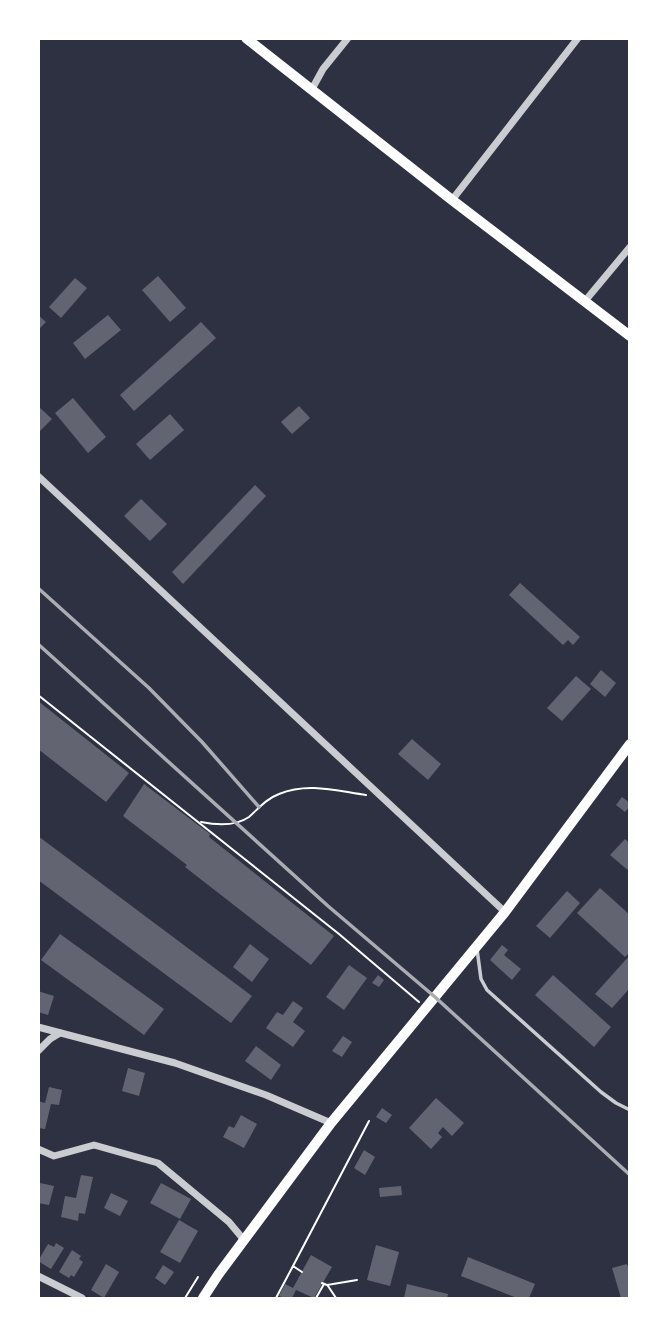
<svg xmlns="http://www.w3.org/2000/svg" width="668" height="1337" viewBox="0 0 668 1337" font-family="'Playfair Display',serif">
<rect width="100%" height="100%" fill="#2d3142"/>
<!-- building -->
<g fill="#626471">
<polygon points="158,276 186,308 170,322 142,290"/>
<polygon points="75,278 87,288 61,318 49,307"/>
<polygon points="38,315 46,322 38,330"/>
<polygon points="108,315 121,330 85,359 73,343"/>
<polygon points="201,322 216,338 134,411 120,395"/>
<polygon points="73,398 106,437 88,453 55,413"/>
<polygon points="38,406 52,419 38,433"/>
<polygon points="299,406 310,418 292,434 281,422"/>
<polygon points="170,414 184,430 150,460 136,444"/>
<polygon points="255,485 266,496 183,584 172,572"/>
<polygon points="141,499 167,524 150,541 124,516"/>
<polygon points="520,583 580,637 573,645 568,640 563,645 509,595"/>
<polygon points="601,670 616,683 605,697 590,684"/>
<polygon points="576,676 591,689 562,721 547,708"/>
<polygon points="38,701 129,773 106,802 38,749"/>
<polygon points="412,739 441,764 428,780 398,754"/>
<polygon points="144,784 210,834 209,837 334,936 311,965 185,867 187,865 123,816"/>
<polygon points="622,797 630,803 630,806 625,812 616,805"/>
<polygon points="38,836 252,996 231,1023 38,880"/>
<polygon points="625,839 630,843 630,872 610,855"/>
<polygon points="600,888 630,915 630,952 625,957 577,913"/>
<polygon points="567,891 580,903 550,938 536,926"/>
<polygon points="60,934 164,1009 144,1035 41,960"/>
<polygon points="250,944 269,959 252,982 233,967"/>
<polygon points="502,945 508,950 504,955 521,969 512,980 490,960"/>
<polygon points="630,955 630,988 612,1008 595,994"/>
<polygon points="349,965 367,978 344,1010 326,997"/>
<polygon points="378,975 384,980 379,987 372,983"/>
<polygon points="553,975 611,1027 594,1047 535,995"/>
<polygon points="38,991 54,996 48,1015 38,1012"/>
<polygon points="293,1001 303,1008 293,1022 305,1031 293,1047 266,1028 277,1012 283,1015"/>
<polygon points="343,1036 352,1042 342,1057 332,1051"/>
<polygon points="256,1046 281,1065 271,1080 245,1061"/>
<polygon points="128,1068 145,1073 139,1096 122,1091"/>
<polygon points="49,1087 62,1090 59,1105 51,1104 45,1129 38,1128 38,1101 45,1103"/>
<polygon points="436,1098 464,1123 452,1136 443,1127 438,1133 442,1137 431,1149 409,1128"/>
<polygon points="382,1108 392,1115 386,1123 376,1117"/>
<polygon points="241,1115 257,1124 244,1148 223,1137 229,1126 234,1128"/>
<polygon points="364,1150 375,1157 365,1175 354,1168"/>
<polygon points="81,1175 93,1177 85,1214 79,1213 78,1221 61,1217 65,1196 76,1198"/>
<polygon points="40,1183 54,1186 49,1205 38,1203"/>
<polygon points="161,1183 191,1199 180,1219 150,1203"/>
<polygon points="401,1186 402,1195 380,1197 379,1188"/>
<polygon points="111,1193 128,1201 120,1216 104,1208"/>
<polygon points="179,1220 198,1231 180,1263 160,1252"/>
<polygon points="56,1243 64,1248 51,1269 38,1261 48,1244 54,1247"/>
<polygon points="376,1245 399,1252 390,1286 367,1280"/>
<polygon points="72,1250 81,1256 79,1259 83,1262 74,1277 71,1275 69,1278 59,1272"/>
<polygon points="311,1255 332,1267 314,1298 296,1290 292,1298 285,1298 279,1296 285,1284 293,1288"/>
<polygon points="468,1257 535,1284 529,1298 517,1298 461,1276"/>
<polygon points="106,1264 119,1272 104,1298 91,1290"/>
<polygon points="627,1264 630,1271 630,1298 621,1298 612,1268"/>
<polygon points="163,1265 174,1272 165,1285 155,1278"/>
<polygon points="407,1284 448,1294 447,1298 404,1298"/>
</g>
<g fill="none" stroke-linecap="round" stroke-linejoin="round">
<!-- path -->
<g stroke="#fff" stroke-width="2">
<polyline points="38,695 339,934 419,1002"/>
<path d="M201,822C216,825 236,826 249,817C259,808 266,799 279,794C308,782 337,791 366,795"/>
<polyline points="293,1266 369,1121"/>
<polyline points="322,1283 327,1285 357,1280"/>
<polyline points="328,1286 336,1298"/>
<polyline points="185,1298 198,1277"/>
<polyline points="276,1298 293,1266 302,1272"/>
<polyline points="316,1298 324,1284"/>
</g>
<!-- service -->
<polyline stroke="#caccd0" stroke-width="3.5" points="477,949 481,979 487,990 601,1092 616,1103 630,1110"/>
<!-- minor -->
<g stroke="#caccd0" stroke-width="7">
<polyline points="312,89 323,69 348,38"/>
<polyline points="452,200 578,38"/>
<polyline points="585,301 630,247"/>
<polyline points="38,476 505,912"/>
<polyline points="38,1027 175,1063 266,1095 331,1123"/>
<polyline points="38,1051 50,1039 60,1033"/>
<polyline points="38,1149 54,1156 94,1145 158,1163 229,1222 244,1240"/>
<polyline points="38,1276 82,1298"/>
</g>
<!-- secondary -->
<g stroke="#fff" stroke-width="10">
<polyline points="246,38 452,200 630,336"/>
<polyline points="203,1298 218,1275 331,1123 505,912 630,744"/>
</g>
<!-- rail -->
<g stroke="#abadb3" stroke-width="3.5">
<polyline points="38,588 149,688 202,742 259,807"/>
<polyline points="38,644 328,906 435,997 630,1175"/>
</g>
</g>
<!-- border -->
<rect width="668" height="1337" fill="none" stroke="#ffffff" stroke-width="80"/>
</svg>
